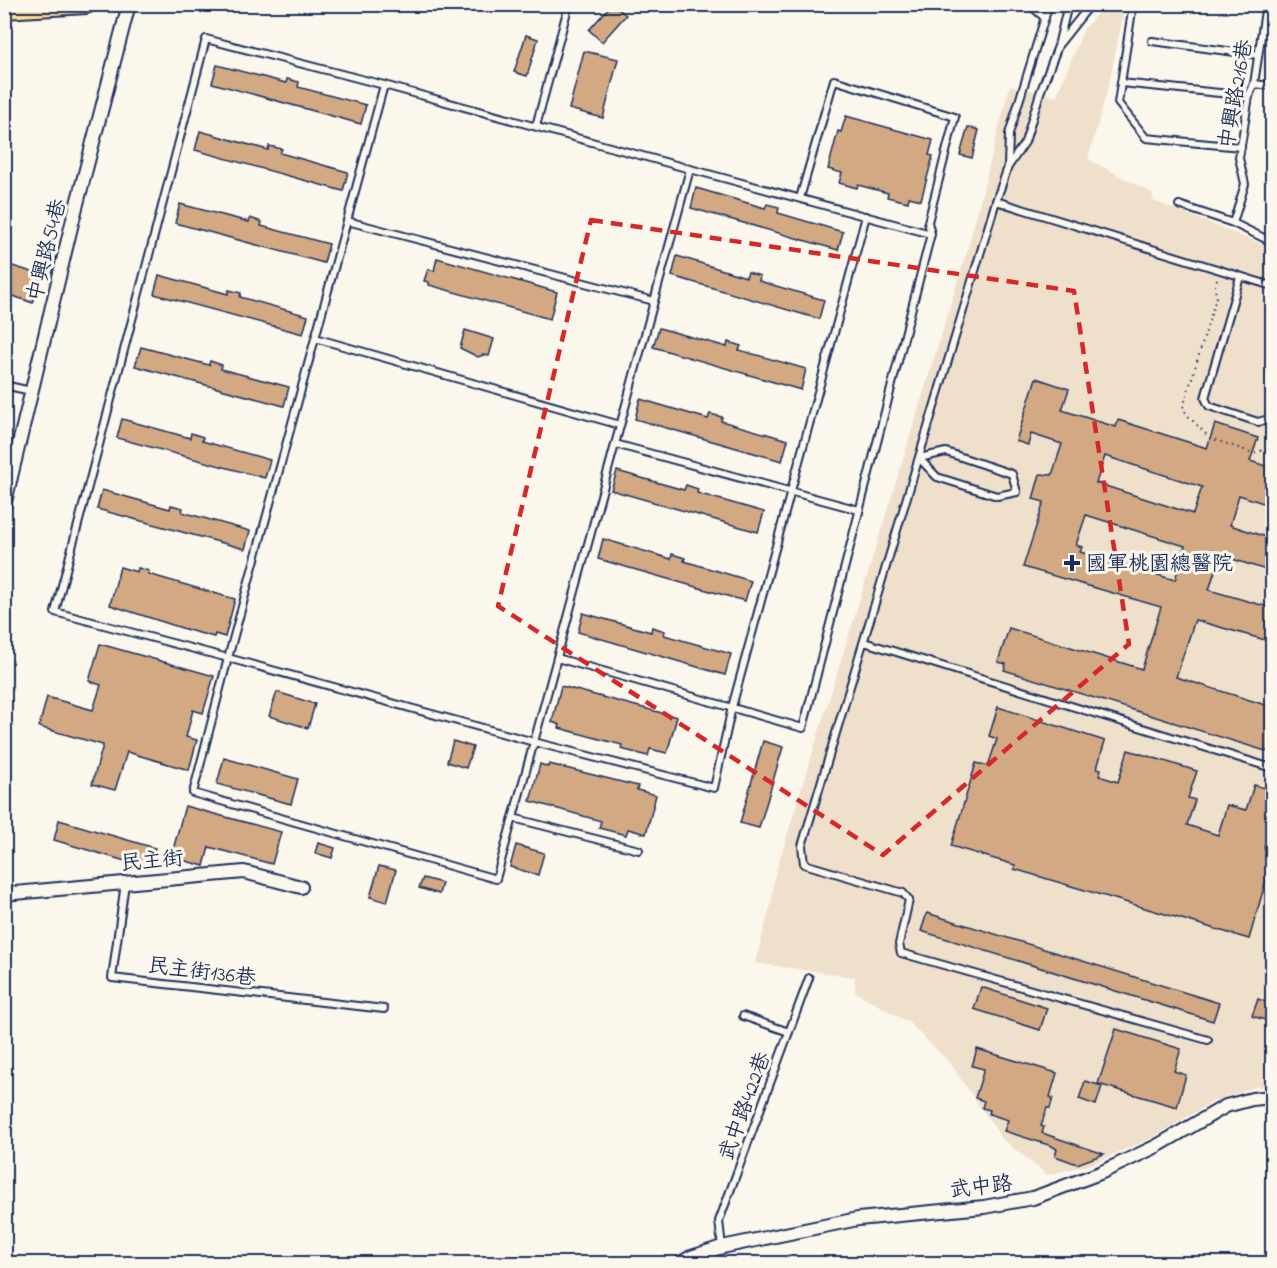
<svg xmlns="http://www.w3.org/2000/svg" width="1277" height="1268" viewBox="0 0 1277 1268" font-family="'Indie Flower','LXGW WenKai TC',sans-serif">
<rect width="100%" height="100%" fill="#fbf7ec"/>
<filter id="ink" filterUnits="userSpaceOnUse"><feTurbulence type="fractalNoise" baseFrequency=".0167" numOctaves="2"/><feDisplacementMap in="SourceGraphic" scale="12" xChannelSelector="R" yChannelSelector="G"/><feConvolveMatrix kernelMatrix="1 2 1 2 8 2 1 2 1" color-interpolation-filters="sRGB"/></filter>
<g filter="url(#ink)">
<!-- built -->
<polygon fill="#efe0cc" points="1105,5 1125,5 1109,84 1088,159 1152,193 1154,201 1272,248 1272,1086 1255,1087 1212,1102 1154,1137 1092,1164 1047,1175 1002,1139 950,1063 908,1022 855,992 855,977 755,963 772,900 774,878 968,248 1010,85 1056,97 1084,29"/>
<!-- building -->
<g fill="#d2a983" stroke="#1b2f5e" stroke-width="1.5" fill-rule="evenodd">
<polygon points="612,4 626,15 602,42 589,30"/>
<polygon points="526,35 538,39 527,76 514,72"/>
<polygon points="584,51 618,59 603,118 569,109"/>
<polygon points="217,65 286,83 287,79 299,82 298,87 366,105 361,124 212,83"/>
<polygon points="846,116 933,140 929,155 933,156 921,200 909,197 908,202 887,197 888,193 858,185 857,188 839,183 842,173 828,169 838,131 841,132"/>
<polygon points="968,127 979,130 972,158 960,155"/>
<polygon points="200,131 268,150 269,146 282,149 280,153 348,172 343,191 195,150"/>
<polygon points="696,188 765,208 767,204 779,207 778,213 843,232 838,250 691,208"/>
<polygon points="180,204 249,222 250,218 262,222 261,226 329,244 324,263 175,223"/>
<polygon points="677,256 746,277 748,272 760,276 759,281 824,300 819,319 672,276"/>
<polygon points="437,258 557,292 550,319 429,285 429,282 424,281 428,269 434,271"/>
<polygon points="6,264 42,275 33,303 4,293 4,271"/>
<polygon points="159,275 228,294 229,290 241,293 240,297 308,316 303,334 154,294"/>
<polygon points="659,328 727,347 728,342 741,346 739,350 806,369 801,390 653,347"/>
<polygon points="465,330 494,339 489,356 483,355 478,357 460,348"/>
<polygon points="141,347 209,365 210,361 222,365 221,369 289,387 284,406 135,366"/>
<path d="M1036,378L1069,389L1062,410L1116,427L1118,420L1207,448L1215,424L1258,438L1250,461L1272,468V506L1239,495L1230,525L1272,539V572L1220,555L1209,590L1272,608V642L1195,620L1176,677L1272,707V753L1004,670L1006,664L998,662L1009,628L1142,669L1161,607L1023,567L1044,502L1033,499L1040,474L1052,475L1062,444L1031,434L1028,445L1016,441ZM1105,456L1202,487L1193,514L1096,483ZM1086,515L1185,546L1175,580L1080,552L1082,547L1076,545Z"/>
<polygon points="640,399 708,419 710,414 722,417 721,421 788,440 782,461 635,419"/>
<polygon points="122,419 190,438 191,433 203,437 202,441 270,460 265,478 117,438"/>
<polygon points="617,471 684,490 686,485 698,489 697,493 764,512 758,532 611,490"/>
<polygon points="102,490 170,509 171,505 183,508 182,512 250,531 245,549 97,509"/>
<polygon points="603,539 671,559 672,554 685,558 684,561 751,581 745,601 598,559"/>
<polygon points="120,567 137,572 138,568 149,571 148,574 235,599 225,637 215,634 214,637 188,630 110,605"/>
<polygon points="583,613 651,632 652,627 665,631 664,635 731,654 725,675 578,632"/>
<polygon points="100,644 214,676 203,713 193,710 186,737 197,740 189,770 127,752 115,790 92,784 103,745 39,727 47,697 93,710 101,685 89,681"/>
<polygon points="561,686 677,717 667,753 650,749 648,756 621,749 622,745 559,728 560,725 552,722"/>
<polygon points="277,692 315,704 308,728 269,716"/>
<polygon points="998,707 1105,741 1097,768 1101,769 1099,776 1118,782 1128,750 1197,771 1188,798 1195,800 1187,825 1218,835 1227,805 1246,810 1254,785 1272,790 1272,821 1264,848 1272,851 1272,860 1249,939 1014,869 1015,865 951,846 976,763 988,766 997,739 989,736"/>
<polygon points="453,741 473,747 466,768 447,762"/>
<polygon points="763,741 783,747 759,828 740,823"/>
<polygon points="224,758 298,779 291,804 217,784"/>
<polygon points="540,764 548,767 549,764 638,786 637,790 656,795 646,834 628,829 626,835 599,828 601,821 530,801"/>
<polygon points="185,806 281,832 272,864 209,847 204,866 171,857"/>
<polygon points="59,820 155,848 149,868 54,840"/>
<polygon points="318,843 335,848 332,858 315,853"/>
<polygon points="516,845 544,853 538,875 510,867"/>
<polygon points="379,866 396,870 387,902 370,897"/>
<polygon points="423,878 442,883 439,894 419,888"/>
<polygon points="927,913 1219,1003 1213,1021 921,931"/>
<polygon points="981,987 1047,1008 1040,1030 974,1009"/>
<polygon points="1258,999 1272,1004 1272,1022 1252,1016"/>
<polygon points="1116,1029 1181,1049 1174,1071 1186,1075 1177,1107 1098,1084"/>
<polygon points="977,1049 1057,1073 1050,1097 1053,1098 1050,1108 1047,1108 1041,1126 1044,1127 1042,1133 1104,1154 1077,1164 1055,1156 1057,1149 1052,1146 1004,1131 1008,1120 989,1114 990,1110 982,1108 984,1101 975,1098 984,1069 972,1066"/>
<polygon points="1085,1081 1102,1086 1096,1105 1079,1099"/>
</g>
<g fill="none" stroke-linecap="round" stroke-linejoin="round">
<defs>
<g id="lane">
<polyline points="1029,4 1045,18"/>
<polyline points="1068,4 1058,46 1040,93 1025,142 1008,167 996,201 802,846 804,864 903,893 909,900 899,944 901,953 1208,1040"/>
<polyline points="1133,4 1121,83 1249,96"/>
<polyline points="1152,41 1258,55"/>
<polyline points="1060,43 1091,4"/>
<polyline points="1121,83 1118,103 1146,138 1241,147"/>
<polyline points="1254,84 1272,86"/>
<polyline points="384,85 206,39 55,612 228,658 193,793 496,879 534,742 714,788 732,707 866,216"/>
<polygon points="384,85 690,169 534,742 228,658"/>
<polyline points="536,126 569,4"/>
<polyline points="1008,166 1009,134 1049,4"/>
<polyline points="800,198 834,80 955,117 928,222 931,234"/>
<polyline points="996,201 1272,286"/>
<polyline points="1179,205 1233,223 1272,242"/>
<polyline points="347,221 654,301"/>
<polyline points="1233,223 1245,184 1239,158 1249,96 1254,84 1266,4"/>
<polyline points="1240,277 1205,398 1209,406 1258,422 1269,419 1272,410"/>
<polyline points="315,338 620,425"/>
<polyline points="4,385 31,391"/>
<polyline points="615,444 859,510"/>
<polygon points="946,452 1012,474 1017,492 997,496 937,477 919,458"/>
<polyline points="864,642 1272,768"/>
<polyline points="557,658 803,728 931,234 690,169"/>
<polyline points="513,818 639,850"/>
<polyline points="125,883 112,978 384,1009"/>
<polyline points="743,1016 789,1032"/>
<polyline points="722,1247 719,1221 809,978"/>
</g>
<g id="street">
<polyline points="4,506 72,223 129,4"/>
<polyline points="4,894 244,872 301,887"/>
<polyline points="679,1264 691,1257 722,1247 858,1219 984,1207 1033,1198 1100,1173 1157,1146 1226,1106 1252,1099 1272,1097"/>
</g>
<polyline id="primary" points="4,9 86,4"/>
</defs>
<!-- lane casing -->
<use href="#lane" stroke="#1b2f5e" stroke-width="10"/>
<!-- street casing -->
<use href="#street" stroke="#1b2f5e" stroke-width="16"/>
<!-- primary casing -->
<use href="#primary" stroke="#1b2f5e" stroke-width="22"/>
<!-- path -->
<polyline stroke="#1b2f5e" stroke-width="2" stroke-dasharray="1.5 4.5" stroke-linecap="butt" points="1217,279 1215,285 1216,298 1183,408 1188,416 1210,438 1253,453 1268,449 1272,446"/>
<!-- lane -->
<use href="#lane" stroke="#fbf7ec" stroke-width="6"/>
<!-- street -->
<use href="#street" stroke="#fbf7ec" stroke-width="12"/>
<!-- primary -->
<use href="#primary" stroke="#fedd96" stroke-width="18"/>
</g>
</g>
<!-- marked area -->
<path fill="none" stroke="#d62828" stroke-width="4.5" stroke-dasharray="12 8" stroke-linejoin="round" d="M591,220L1074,291L1129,644L883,855L498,606Z"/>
<!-- markers -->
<path fill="#1b2f5e" stroke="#fbf7ec" stroke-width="2" d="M1069 554h6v6h6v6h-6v6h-6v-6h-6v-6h6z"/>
<g text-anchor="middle" stroke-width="6" stroke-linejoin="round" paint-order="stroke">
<!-- street labels -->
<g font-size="21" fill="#1b2f5e" stroke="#fbf7ec">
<text transform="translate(1235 94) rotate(-80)" y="7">中興路216巷</text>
<text transform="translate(46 250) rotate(-76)" y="7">中興路54巷</text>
<text transform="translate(152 860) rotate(-5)" y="7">民主街</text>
<text transform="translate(202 971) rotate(7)" y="7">民主街136巷</text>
<text transform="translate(744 1106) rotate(-70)" y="7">武中路422巷</text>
<text transform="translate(981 1186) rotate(-7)" y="7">武中路</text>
</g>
<!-- poi labels -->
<g font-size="21" fill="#1b2f5e" stroke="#fbf7ec" text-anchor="start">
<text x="1086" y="570">國軍桃園總醫院</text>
</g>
</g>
<!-- margin -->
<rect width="1277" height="1268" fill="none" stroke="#fbf7ec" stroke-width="24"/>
<rect x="12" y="12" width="1253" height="1244" fill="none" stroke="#1b2f5e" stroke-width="2" filter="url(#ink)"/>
</svg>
